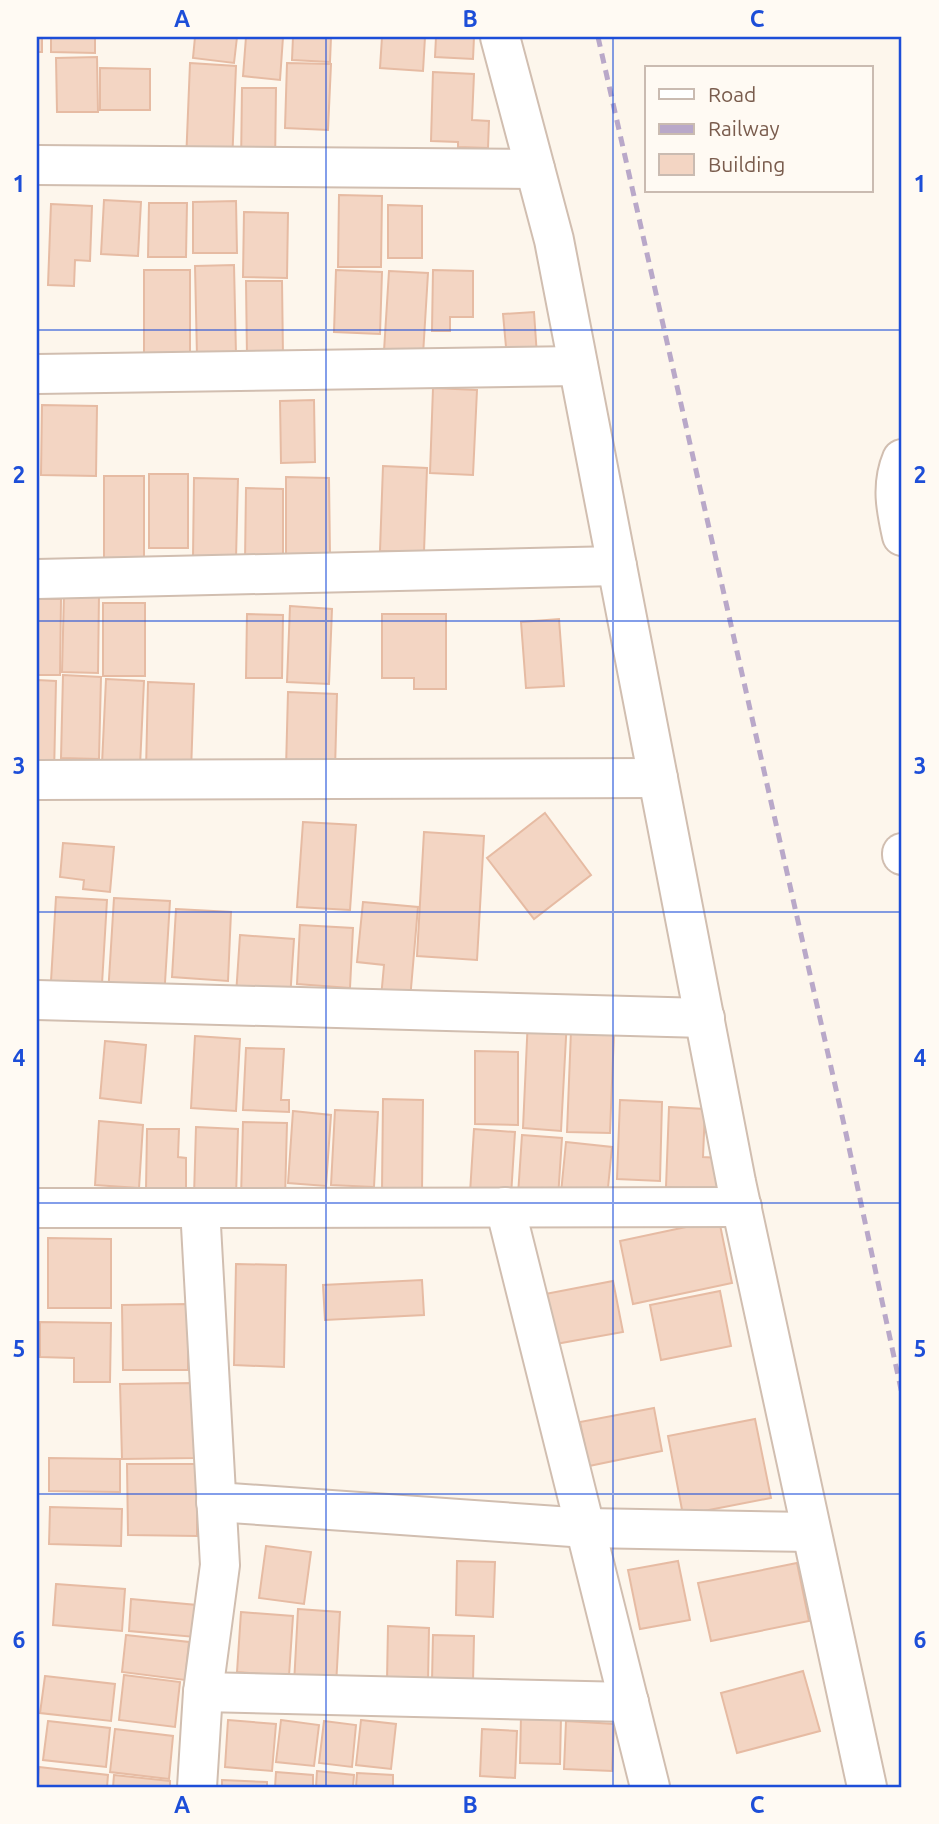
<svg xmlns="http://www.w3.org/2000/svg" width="939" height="1824" viewBox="0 0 939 1824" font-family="Ubuntu,sans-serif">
<rect width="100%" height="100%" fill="#fdf6ec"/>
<!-- building -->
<g fill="#f3d5c3" stroke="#e6bba3" stroke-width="2">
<rect x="37" y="37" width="5" height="15"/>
<polygon points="51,37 95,37 95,53 51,52"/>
<polygon points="195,37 237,37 234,63 193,58"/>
<polygon points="246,37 283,37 280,80 243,76"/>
<polygon points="293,37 331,37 330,62 292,60"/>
<polygon points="382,37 425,37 423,71 380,68"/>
<polygon points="436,37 474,37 473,59 435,57"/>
<polygon points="97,57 98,112 57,112 56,58"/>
<polygon points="190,63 236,66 232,164 186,162"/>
<polygon points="287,63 331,64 328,130 285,128"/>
<polygon points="100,68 150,69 150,110 100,110"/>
<polygon points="433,72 474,74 472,120 489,121 488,148 458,147 458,142 431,141"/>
<polygon points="242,88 276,88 275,166 241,165"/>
<polygon points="339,195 382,196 381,267 338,267"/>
<polygon points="104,200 141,202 138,256 101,254"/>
<polygon points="236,201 237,253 193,253 193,202"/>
<polygon points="149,203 187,203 186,257 148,257"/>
<polygon points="51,204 92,206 90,261 75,260 74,286 48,285"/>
<polygon points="388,205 422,206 422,258 388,258"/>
<polygon points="244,212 288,213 287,278 243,277"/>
<polygon points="234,265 236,355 197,356 195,266"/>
<rect x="144" y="270" width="46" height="90"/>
<polygon points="336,270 382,272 380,334 334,332"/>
<polygon points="433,270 473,271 473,317 450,317 450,331 432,331"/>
<polygon points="389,271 428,273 423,355 384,351"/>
<polygon points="246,281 282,281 283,357 247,357"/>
<polygon points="534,312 537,356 507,358 503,314"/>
<polygon points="433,388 477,390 473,475 430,473"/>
<polygon points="314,400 315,462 281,463 280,401"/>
<polygon points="42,405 97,406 96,476 41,475"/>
<polygon points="383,466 427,468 424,552 380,551"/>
<rect x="149" y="474" width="39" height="74"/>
<rect x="104" y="476" width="40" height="91"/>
<polygon points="286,477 329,478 330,557 286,556"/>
<polygon points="194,478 238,479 236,559 193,558"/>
<polygon points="246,488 283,489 283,562 245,562"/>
<polygon points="64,594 99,594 98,673 62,672"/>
<polygon points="37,599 61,599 60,675 37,675"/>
<rect x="103" y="603" width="42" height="73"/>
<polygon points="290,606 332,609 329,684 287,682"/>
<polygon points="247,614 283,615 282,678 246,678"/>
<polygon points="382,614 446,614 446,689 414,689 414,678 382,678"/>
<polygon points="559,619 564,686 526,688 521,622"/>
<polygon points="63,675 101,677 99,759 61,758"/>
<polygon points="106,679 144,681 140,766 102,764"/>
<polygon points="37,680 56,681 54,776 37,775"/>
<polygon points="148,682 194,684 191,772 146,771"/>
<polygon points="288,692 337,694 335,770 286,769"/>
<polygon points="545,813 591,875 534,919 487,858"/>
<polygon points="303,822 356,825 350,910 297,907"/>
<polygon points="424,832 484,836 477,960 417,956"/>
<polygon points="63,843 114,847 110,892 83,889 84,880 60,877"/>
<polygon points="56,897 107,900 102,984 51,981"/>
<polygon points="114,898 170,901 164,999 108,995"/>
<polygon points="363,902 418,907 410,1000 381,998 384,965 357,962"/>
<polygon points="176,909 231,912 228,981 172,977"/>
<polygon points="300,925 353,928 350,988 297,984"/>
<polygon points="240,935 294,939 290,999 236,995"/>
<polygon points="528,1018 567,1019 561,1131 523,1128"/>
<polygon points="571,1030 614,1032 610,1133 567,1132"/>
<polygon points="195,1036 240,1039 236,1111 191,1108"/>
<polygon points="105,1041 146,1045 141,1103 100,1098"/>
<polygon points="246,1048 284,1049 281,1100 289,1100 289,1112 243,1110"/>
<polygon points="475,1051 518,1052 518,1125 475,1124"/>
<polygon points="383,1099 423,1100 422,1192 382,1191"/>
<polygon points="620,1100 662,1102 660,1181 617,1179"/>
<polygon points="669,1107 705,1109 703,1157 720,1158 718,1189 666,1187"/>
<polygon points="335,1110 378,1112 374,1187 331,1185"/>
<polygon points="293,1111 331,1115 326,1186 288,1183"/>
<polygon points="99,1121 143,1125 139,1188 95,1185"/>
<polygon points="243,1122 287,1123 285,1199 241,1197"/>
<polygon points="196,1127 238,1129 236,1197 194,1196"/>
<polygon points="147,1129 179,1129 178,1157 186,1158 186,1190 146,1190"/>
<polygon points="474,1129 515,1132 511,1196 470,1193"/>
<polygon points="522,1135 562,1138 558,1198 518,1195"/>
<polygon points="566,1142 612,1147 607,1198 561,1193"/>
<polygon points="719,1220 732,1283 633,1304 620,1241"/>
<polygon points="48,1238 111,1239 111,1308 48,1308"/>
<polygon points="236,1264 286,1265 284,1367 234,1365"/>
<polygon points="422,1280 424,1315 325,1320 323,1285"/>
<polygon points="613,1281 623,1332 550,1345 540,1295"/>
<polygon points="720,1291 731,1346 661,1360 650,1305"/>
<polygon points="188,1304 188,1370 123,1370 122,1305"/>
<polygon points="40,1322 111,1323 110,1382 74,1382 74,1358 40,1357"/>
<polygon points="193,1383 195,1458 122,1459 120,1384"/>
<polygon points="654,1408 662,1451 589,1466 580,1422"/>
<polygon points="755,1419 771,1498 683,1515 668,1436"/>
<polygon points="49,1458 120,1459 120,1492 49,1491"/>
<polygon points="127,1464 197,1464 197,1536 128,1535"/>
<polygon points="50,1507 122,1509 121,1546 49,1544"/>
<polygon points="266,1546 311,1552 304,1604 259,1598"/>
<polygon points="457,1561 495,1562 493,1617 456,1615"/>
<polygon points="678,1561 690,1620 640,1629 628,1570"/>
<polygon points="797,1563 809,1621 711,1641 698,1583"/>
<polygon points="56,1584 125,1589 122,1631 53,1625"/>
<polygon points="131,1599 197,1605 195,1637 129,1631"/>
<polygon points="298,1609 340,1612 336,1686 294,1684"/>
<polygon points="241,1612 293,1616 289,1676 237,1672"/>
<polygon points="388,1626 429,1628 428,1683 387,1681"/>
<polygon points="126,1635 189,1642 185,1680 122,1672"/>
<polygon points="433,1635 474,1636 473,1682 432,1681"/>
<polygon points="803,1671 820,1731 737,1753 721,1693"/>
<polygon points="124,1675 180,1682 175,1727 119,1720"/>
<polygon points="45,1676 115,1684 111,1721 40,1713"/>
<polygon points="521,1715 561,1717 560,1764 520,1763"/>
<polygon points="228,1720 276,1724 272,1771 225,1767"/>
<polygon points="281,1720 319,1725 314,1766 276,1762"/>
<polygon points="361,1720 396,1724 391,1769 356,1765"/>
<polygon points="48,1721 110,1728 106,1767 43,1760"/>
<polygon points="324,1721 356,1725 352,1767 319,1763"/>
<polygon points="566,1721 614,1724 612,1771 564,1769"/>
<polygon points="115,1729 173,1736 169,1779 110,1772"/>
<polygon points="482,1729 517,1731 515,1778 480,1776"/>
<polygon points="39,1767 108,1775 107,1787 37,1787"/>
<polygon points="317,1771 354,1775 353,1787 316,1787"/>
<polygon points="276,1772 313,1775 313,1787 275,1787"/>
<polygon points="357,1773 393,1775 393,1787 356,1787"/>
<polygon points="114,1775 170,1781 170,1787 113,1787"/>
<polygon points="222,1780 267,1782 267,1787 222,1787"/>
</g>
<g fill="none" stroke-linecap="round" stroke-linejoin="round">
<defs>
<g id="minor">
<polyline points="500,37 554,240 736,1182 867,1787"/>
<polyline points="37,165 535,169"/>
<polyline points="37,374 578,366"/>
<path d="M902,459C891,485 896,509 902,536"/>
<polyline points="37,579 617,566"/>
<polyline points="37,780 658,778"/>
<polyline points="902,853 902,855"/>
<polyline points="37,1000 705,1018"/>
<polyline points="505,1207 650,1787"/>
<polyline points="37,1208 200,1208 220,1565 203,1692 197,1787"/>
<polyline points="200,1208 742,1207"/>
<polyline points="216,1502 586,1528 811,1532"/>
<polyline points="203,1692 629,1702"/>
</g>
</defs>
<!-- minor casing -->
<use href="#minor" stroke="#d1beb0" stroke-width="42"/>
<!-- minor -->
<use href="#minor" stroke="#fff" stroke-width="38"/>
<!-- rail -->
<polyline stroke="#b9a8c9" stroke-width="5" stroke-dasharray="10 7" stroke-linecap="butt" points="598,37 845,1129 902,1394"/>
</g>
<!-- grid -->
<path fill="none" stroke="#1d4ed8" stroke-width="2" stroke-opacity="0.55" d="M326,37V1787M613,37V1787M37,330H902M37,621H902M37,912H902M37,1203H902M37,1494H902"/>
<!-- border -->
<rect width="939" height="1824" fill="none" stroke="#fffaf3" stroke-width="77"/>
<!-- legend -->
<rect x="645" y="66" width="228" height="126" fill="#fffaf3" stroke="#cabbb1" stroke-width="2"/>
<rect x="659" y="89" width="35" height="10" fill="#ffffff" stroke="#cabbb1" stroke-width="2"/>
<text x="708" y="102" font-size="21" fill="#7a5c4d">Road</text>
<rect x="659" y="124" width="35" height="10" fill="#b9a8c9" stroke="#cabbb1" stroke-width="2"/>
<text x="708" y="136" font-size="21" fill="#7a5c4d">Railway</text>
<rect x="659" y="154" width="35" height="21" fill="#f3d5c3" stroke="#cabbb1" stroke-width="2"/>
<text x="708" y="172" font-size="21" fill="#7a5c4d">Building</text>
<rect x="38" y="38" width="862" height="1748" fill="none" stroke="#1d4ed8" stroke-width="2.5"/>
<g font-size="23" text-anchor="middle" font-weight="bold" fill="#1d4ed8">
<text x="182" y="27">A</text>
<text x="470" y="27">B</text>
<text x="757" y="27">C</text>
<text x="19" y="192">1</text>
<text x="920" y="192">1</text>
<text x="19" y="483">2</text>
<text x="920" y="483">2</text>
<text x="19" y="774">3</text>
<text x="920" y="774">3</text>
<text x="19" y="1066">4</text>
<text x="920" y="1066">4</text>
<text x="19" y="1357">5</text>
<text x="920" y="1357">5</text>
<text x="19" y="1648">6</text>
<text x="920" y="1648">6</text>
<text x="182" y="1813">A</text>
<text x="470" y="1813">B</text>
<text x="757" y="1813">C</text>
</g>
</svg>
